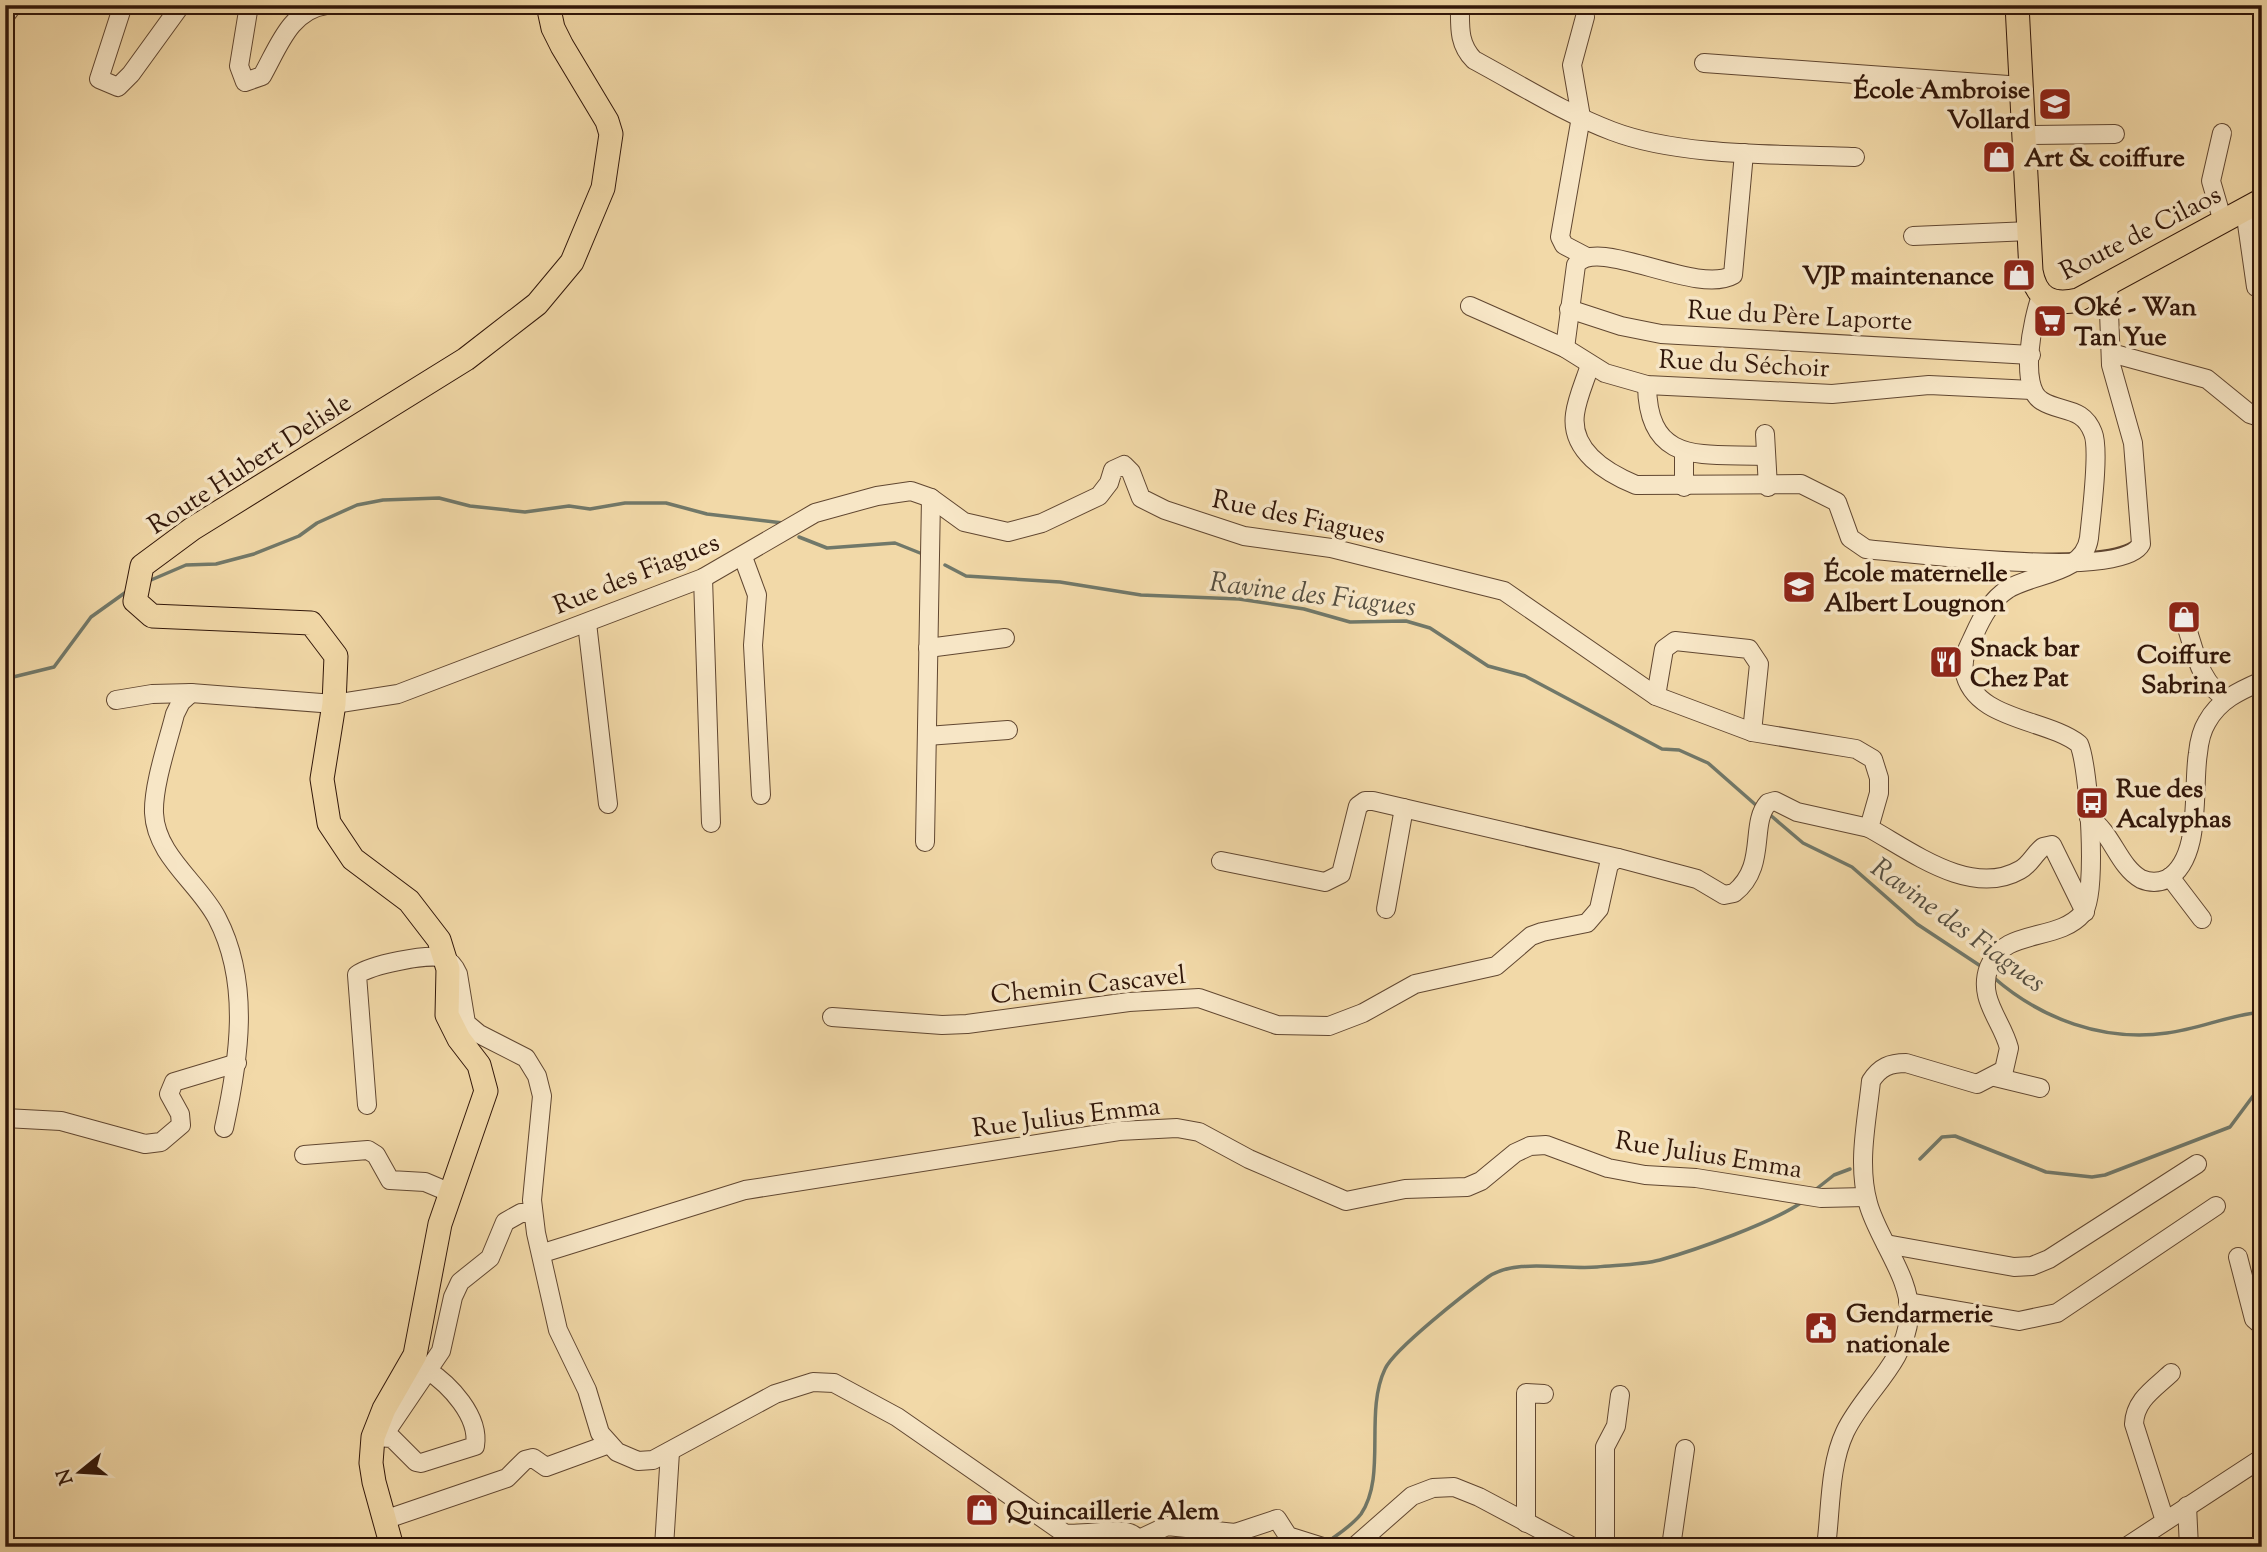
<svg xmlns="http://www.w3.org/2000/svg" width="2267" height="1552" viewBox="0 0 2267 1552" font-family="'Sorts Mill Goudy',serif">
<rect width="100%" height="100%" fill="#f2d9a8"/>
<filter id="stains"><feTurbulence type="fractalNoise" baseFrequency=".00286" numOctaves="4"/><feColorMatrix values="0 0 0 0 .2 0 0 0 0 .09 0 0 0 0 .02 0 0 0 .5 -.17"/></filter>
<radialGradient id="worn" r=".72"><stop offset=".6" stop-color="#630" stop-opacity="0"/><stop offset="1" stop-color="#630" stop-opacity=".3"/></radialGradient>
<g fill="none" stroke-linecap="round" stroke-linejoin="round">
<!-- stream -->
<g stroke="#717869" stroke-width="3.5">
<polyline points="799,537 827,548 895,543 925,555"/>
<polyline points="945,565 966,576 1060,582 1141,595 1239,599 1304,609 1350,622 1406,621 1430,628 1488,666 1525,676 1662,749 1679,750 1708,763 1757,806"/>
<polyline points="151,580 186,565 216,564 254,554 299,536 317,523 357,505 383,500 439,498 470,506 525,512 569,506 590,509 625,503 666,503 707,514 783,523"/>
<polyline points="5,679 54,667 91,617 126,592"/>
<polyline points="1769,814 1803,843 1852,867 1917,924 1982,967"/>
<path d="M1993,977C2041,1019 2103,1042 2167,1033C2199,1029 2229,1015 2262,1012"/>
<polyline points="1920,1159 1942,1137 1955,1136 2046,1172 2092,1177 2105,1175 2230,1127 2262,1084"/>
<polyline points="1815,1190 1834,1175 1850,1169"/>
<path d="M1333,1538C1343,1531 1354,1523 1361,1514C1387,1476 1364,1413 1385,1369C1394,1349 1467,1292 1488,1277C1515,1258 1564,1270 1597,1267C1617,1265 1641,1265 1660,1260C1696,1250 1774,1222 1802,1202"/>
</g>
<defs>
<g id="minor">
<polyline points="123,5 99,79 118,87 131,74 181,5"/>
<path d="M249,5L239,66L245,82L262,76C278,48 290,10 326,5"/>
<path d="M1460,5C1460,26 1458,44 1474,60C1519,84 1564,113 1612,131C1680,157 1782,154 1855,157"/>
<polyline points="5,16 13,5"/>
<polyline points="1585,17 1572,65 1581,117 1560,237 1564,245 1585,256"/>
<polyline points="1704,63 2022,86"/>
<polyline points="2222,133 2211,181 2223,222"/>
<polyline points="2024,135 2115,134"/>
<polyline points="2245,210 2256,287"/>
<polyline points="1913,236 2030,231"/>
<polyline points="1470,306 1565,348 1605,373 1647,385 1832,394 1929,385 2032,390"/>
<polyline points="1569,309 1621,326 1661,334 2031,355"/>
<path d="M1565,348L1576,265C1596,235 1696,296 1733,275L1744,153"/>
<polyline points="2111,353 2207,379 2250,414 2262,418"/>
<path d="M1590,365C1585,381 1577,398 1575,414C1570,451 1607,473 1636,485L1801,484L1837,502L1850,538L1866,549C1908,553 2123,580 2141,544L2133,443L2111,365L2108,285"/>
<path d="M1647,385C1648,467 1703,453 1766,456"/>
<polyline points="1765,434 1768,487"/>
<polyline points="1684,487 1684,452"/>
<polyline points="743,557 757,595 753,645 761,795"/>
<polyline points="703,578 711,823"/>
<path d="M2185,622C2194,648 2200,686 2227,698"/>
<polyline points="587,623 608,804"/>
<polyline points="928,648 1005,638"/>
<path d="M191,693L181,702L175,714C168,742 153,785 154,813C156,856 199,883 217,918C251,983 239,1060 224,1128"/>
<polyline points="1656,696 1664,649 1675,641 1749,649 1759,664 1752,732"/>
<path d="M116,700L152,694L191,693L334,704L398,694L703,578L815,513L877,496L911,491L931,498L964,522L1008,532L1042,523L1099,496L1109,483L1113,470L1124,465L1131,472L1141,498L1165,510L1244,536L1331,548L1504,591L1656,696L1752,732L1856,749L1873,759L1879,778V793L1869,828C1911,851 1971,898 2020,870C2030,865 2034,854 2043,847L2052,845L2085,912"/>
<polyline points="927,736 1008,730"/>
<path d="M2089,818C2112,832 2118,866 2141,879C2150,883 2158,883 2167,879C2203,858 2192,788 2198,753C2199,743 2202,730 2207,722C2219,700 2239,691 2262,681"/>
<polyline points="925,842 931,498"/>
<polyline points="1221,861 1325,882 1341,874 1358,806 1365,801 1373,801 1618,858"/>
<polyline points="2170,877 2202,919"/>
<polyline points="1386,909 1404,808"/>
<path d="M832,1017L942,1025L967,1024L1129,1002L1199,998L1277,1025L1329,1026L1363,1013L1415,984L1496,966L1531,936L1542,932L1587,923L1599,909L1609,864L1618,858L1697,879L1724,895L1734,893C1768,866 1749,824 1768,803L1775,801L1797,812L1869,828"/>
<polyline points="1995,1077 2040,1088"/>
<path d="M367,1105L357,975C370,965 428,953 443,958C451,961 455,967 458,974L466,1023L479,1034L526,1058L537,1076L542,1096L532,1200L536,1233L558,1330L587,1390L600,1433L617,1452L638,1461L653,1460L775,1394L813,1382L834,1383L897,1417L1064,1533C1084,1537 1122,1525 1135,1536L1132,1547"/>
<polyline points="5,1118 61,1121 145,1144 161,1142 181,1125 180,1114 169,1094 174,1082 237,1063"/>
<polyline points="304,1155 368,1150 376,1155 390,1180 425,1182 451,1193"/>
<polyline points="1886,1244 2014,1267 2032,1266 2049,1259 2197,1164"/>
<polyline points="543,1253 745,1190 1119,1131 1177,1128 1199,1132 1249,1159 1346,1201 1405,1189 1467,1187 1481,1181 1515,1153 1530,1146 1546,1145 1608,1168 1645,1175 1696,1178 1821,1198 1866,1197"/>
<polyline points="2238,1257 2254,1319 2262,1326"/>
<polyline points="1908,1302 2019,1321 2057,1313 2216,1206"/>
<polyline points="384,1435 441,1351 453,1297 460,1282 490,1258 505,1222 521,1213 532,1213"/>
<path d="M374,1437L392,1438L416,1462L421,1463L475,1446C480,1416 449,1384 427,1370"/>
<polyline points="2187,1506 2189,1547"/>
<polyline points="384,1520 507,1478 525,1460 533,1458 546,1467 609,1444"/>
<path d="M2165,1521L2134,1424C2135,1400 2154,1389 2171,1373"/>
<polyline points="1526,1523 1526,1393 1544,1394"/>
<polyline points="1135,1541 1167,1526 1235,1533 1277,1519 1288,1536 1323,1547"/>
<polyline points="664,1547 670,1452"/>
<polyline points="1354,1547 1412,1496 1433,1488 1454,1487 1479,1497 1573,1547"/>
<polyline points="1605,1547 1605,1447 1616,1426 1620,1395"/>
<polyline points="1671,1547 1685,1449"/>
<path d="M1826,1547C1831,1510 1829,1466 1845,1432C1864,1392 1905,1364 1909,1317C1913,1280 1877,1238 1868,1203C1857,1163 1867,1121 1871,1081C1880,1067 1890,1063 1906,1063L1977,1084L2004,1070L2009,1048C2002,1020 1977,999 1989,967C2004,927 2058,943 2083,913C2098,896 2089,766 2079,744C2046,718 1973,721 1964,670C1962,657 1969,646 1974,635C1982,617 1991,600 2008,589C2034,573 2084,574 2089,538C2091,517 2100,450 2093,433C2083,406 2061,413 2042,401C2018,387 2033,318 2041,296"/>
<polyline points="2126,1547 2262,1458"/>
</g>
<g id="major">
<path d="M2017,5L2031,271C2036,298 2051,306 2078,300L2262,200"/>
<polyline points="392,1547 374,1482 371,1463 373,1437 384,1409 415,1355 440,1224 486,1091 479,1065 459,1039 447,1015 448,969 439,940 409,901 353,859 329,823 322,779 334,704 336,656 311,623 152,616 135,601 142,566 192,529 466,359 537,304 572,262 603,188 611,134 607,121 562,46 553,28 548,5"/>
</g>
</defs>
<!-- minor casing -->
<use href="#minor" stroke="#614731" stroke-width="20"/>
<!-- major casing -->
<use href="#major" stroke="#311609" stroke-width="25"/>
<!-- minor -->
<use href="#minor" stroke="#f7e6c6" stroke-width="18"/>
<!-- major -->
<use href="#major" stroke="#f2d9a8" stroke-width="23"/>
</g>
<!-- icons -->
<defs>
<symbol id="school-square" viewBox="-11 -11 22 22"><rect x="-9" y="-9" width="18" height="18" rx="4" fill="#8f2418" stroke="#f7e6c6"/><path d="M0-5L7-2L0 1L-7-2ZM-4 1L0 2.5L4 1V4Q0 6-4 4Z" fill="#fff"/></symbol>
<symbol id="shop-square" viewBox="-11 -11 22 22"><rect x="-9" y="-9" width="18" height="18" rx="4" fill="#8f2418" stroke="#f7e6c6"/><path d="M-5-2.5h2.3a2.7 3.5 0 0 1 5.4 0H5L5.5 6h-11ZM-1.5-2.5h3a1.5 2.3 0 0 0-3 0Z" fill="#fff"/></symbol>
<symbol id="supermarket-square" viewBox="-11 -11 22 22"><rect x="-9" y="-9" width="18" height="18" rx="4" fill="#8f2418" stroke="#f7e6c6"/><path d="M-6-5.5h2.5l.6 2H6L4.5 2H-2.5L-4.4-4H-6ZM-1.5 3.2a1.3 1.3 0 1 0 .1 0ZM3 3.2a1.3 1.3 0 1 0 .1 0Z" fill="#fff"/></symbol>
<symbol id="restaurant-square" viewBox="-11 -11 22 22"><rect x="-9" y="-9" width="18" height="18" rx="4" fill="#8f2418" stroke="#f7e6c6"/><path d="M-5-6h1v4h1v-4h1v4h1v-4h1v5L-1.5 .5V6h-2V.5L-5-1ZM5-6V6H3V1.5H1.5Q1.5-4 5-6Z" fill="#fff"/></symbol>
<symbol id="bus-square" viewBox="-11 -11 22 22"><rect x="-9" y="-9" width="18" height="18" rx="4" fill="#8f2418" stroke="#f7e6c6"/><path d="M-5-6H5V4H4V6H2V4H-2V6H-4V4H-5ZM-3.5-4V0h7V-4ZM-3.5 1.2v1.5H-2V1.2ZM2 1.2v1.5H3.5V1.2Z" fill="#fff"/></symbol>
<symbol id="civic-square" viewBox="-11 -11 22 22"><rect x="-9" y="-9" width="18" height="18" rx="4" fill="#8f2418" stroke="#f7e6c6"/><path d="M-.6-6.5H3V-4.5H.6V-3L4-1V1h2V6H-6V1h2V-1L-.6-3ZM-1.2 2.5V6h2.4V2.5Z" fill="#fff"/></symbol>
</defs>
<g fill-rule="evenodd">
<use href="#school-square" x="2036" y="85" width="38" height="38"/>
<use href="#shop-square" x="1980" y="138" width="38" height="38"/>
<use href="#shop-square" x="2000" y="256" width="38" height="38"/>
<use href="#supermarket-square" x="2031" y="302" width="38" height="38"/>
<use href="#school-square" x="1780" y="568" width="38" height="38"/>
<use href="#shop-square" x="2165" y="598" width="38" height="38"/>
<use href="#restaurant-square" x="1927" y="643" width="38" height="38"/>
<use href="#bus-square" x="2073" y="784" width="38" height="38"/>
<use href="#civic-square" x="1802" y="1309" width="38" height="38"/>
<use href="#shop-square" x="963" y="1491" width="38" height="38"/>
</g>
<g text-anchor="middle" stroke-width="7" stroke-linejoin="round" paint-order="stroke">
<!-- poi labels -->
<g font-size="26" font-weight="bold" fill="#311609" stroke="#f7e6c6" text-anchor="start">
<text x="2030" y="98" text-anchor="end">École Ambroise<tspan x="2030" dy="30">Vollard</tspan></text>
<text x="2024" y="166">Art &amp; coiffure</text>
<text x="1994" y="284" text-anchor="end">VJP maintenance</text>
<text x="2074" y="315">Oké - Wan<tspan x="2074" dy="30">Tan Yue</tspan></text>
<text x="1824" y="581">École maternelle<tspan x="1824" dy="30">Albert Lougnon</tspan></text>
<text x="1970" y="656">Snack bar<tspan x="1970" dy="30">Chez Pat</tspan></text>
<text x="2184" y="663" text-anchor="middle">Coiffure<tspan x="2184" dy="30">Sabrina</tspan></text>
<text x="2116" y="797">Rue des<tspan x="2116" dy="30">Acalyphas</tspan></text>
<text x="1846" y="1322">Gendarmerie<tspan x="1846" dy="30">nationale</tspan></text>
<text x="1006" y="1519">Quincaillerie Alem</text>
</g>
<!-- street labels -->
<g font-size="26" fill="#311609" stroke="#f7e6c6">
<text transform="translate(2140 232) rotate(-27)" y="9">Route de Cilaos</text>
<text transform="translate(1800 315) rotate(3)" y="9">Rue du Père Laporte</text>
<text transform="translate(1744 363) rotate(3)" y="9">Rue du Séchoir</text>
<text transform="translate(249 463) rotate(-33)" y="9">Route Hubert Delisle</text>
<text transform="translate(1299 516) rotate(12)" y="9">Rue des Fiagues</text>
<text transform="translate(636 573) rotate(-22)" y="9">Rue des Fiagues</text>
<text transform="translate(1088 984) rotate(-6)" y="9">Chemin Cascavel</text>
<text transform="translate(1066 1116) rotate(-7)" y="9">Rue Julius Emma</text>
<text transform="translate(1709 1154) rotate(9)" y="9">Rue Julius Emma</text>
</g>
<!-- water labels -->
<g font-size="28" font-style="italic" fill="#564f41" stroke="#f7e6c6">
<text transform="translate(1313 593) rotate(7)" y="10">Ravine des Fiagues</text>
<text transform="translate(1959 924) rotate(36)" y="10">Ravine des Fiagues</text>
</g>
</g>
<!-- margin -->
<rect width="2267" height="1552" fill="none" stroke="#f2d9a8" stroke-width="28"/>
<rect x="7" y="7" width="2253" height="1538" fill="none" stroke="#311609" stroke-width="3.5"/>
<rect x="14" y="14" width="2239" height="1524" fill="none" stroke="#311609" stroke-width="2"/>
<!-- north arrow -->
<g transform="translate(80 1472) rotate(252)" stroke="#f7e6c6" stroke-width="5" paint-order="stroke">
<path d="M0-5L12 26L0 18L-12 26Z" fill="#311609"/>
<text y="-10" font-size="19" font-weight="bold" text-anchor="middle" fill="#311609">N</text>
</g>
<rect width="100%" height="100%" filter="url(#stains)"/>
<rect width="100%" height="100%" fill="url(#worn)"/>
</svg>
